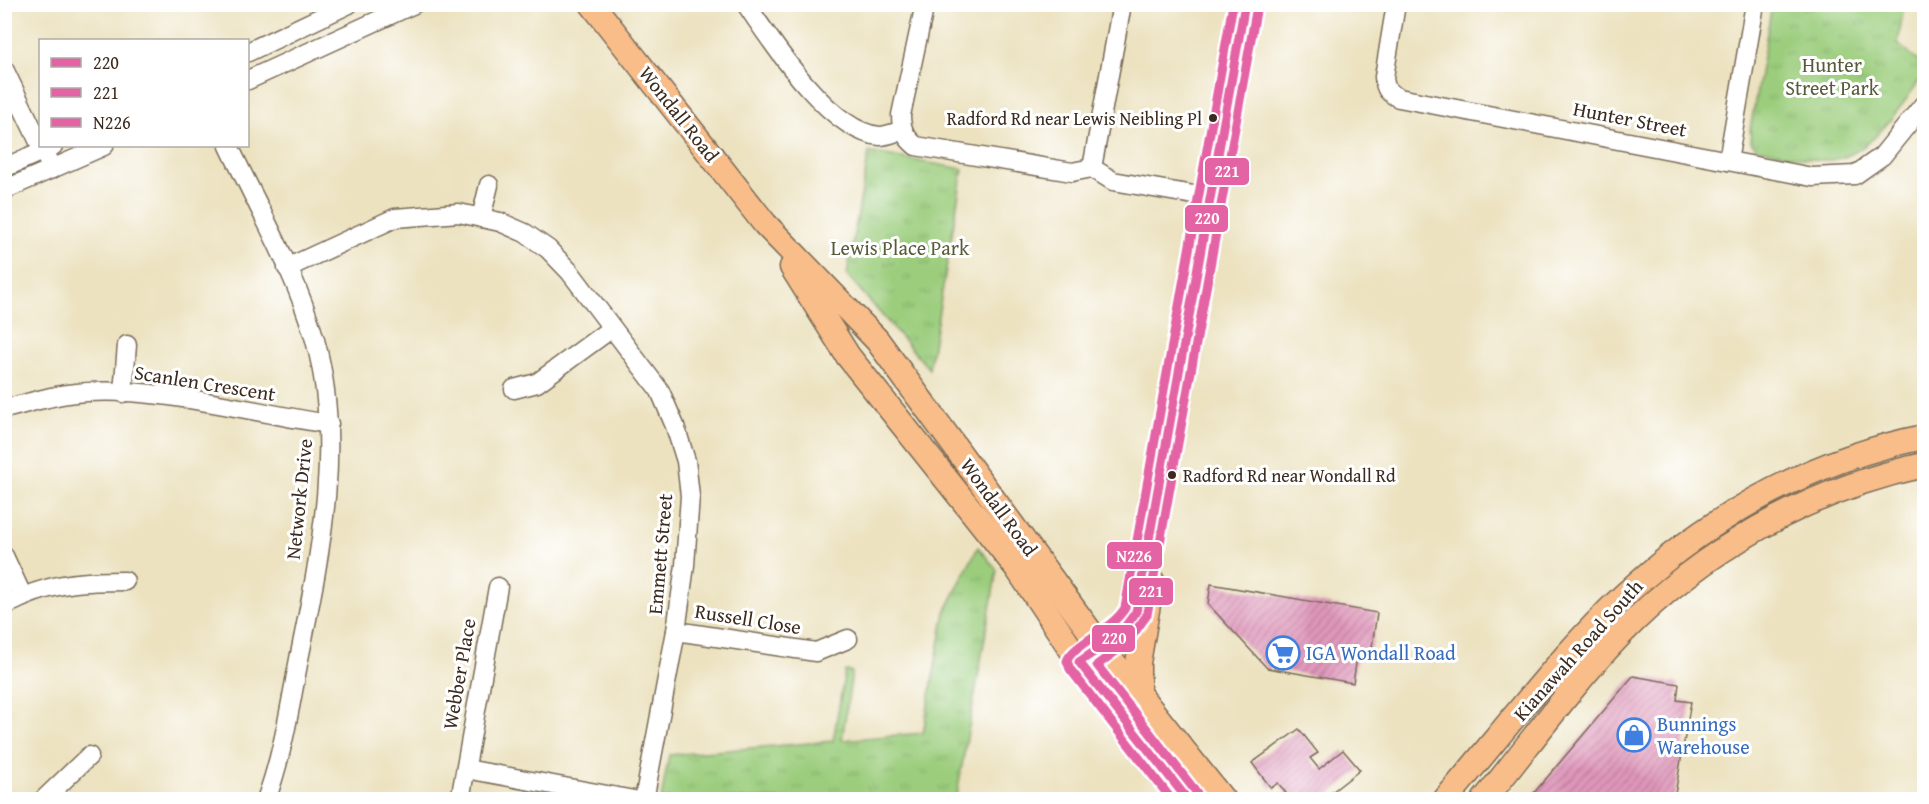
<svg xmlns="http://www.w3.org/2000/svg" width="1929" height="804" viewBox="0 0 1929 804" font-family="'Gentium Book Plus',serif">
<defs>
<pattern id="park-tufts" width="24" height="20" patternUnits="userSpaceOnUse" patternTransform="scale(1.5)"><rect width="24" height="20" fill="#9bcd7d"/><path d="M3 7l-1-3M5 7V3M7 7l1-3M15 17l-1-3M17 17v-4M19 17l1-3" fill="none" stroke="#86b06c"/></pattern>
<pattern id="building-hatch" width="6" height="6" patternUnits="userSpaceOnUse" patternTransform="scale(1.5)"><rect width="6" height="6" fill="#e097bb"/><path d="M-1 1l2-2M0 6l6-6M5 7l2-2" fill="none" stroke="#b77b97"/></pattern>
</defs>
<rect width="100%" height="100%" fill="#fff"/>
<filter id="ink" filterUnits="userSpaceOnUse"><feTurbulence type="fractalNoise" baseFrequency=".0167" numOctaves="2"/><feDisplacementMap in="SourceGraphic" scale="12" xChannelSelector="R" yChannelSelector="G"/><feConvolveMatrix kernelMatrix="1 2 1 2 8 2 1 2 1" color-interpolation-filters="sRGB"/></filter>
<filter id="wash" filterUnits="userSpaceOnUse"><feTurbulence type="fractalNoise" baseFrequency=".008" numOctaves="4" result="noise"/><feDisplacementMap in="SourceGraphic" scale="24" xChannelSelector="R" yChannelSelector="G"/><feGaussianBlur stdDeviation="1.35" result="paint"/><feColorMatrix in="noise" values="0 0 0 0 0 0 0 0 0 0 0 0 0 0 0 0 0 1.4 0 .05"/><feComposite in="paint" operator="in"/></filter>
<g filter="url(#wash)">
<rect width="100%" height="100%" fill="#ece2c0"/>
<!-- park -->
<g fill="url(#park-tufts)" stroke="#6b7c4e" stroke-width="1.5">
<path d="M1772,5H1904L1898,44L1924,66V75C1901,104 1872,157 1830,160C1807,161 1779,152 1757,148L1751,142L1750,130Z"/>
<polygon points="869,152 963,169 929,369 847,275"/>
<polygon points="978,547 997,570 956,799 661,799 669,755 833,741 845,671 852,672 842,740 923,733 945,612"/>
</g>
<g id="blocks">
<!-- building -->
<g fill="url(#building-hatch)">
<polygon points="1211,584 1377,613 1371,653 1358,651 1353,683 1267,668 1208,604"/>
<polygon points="1633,676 1679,684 1677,700 1691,702 1674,800 1528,800"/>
<polygon points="1299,729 1318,753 1310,758 1319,769 1343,750 1360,770 1327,796 1329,800 1285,800 1282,796 1286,793 1278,783 1271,788 1252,763"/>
</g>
</g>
</g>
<g filter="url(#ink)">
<use href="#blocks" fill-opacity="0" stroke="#796a57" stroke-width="1.5"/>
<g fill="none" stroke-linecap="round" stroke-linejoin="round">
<defs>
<g id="minor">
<path d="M746,4C772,43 831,133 880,136C887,136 896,132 903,130"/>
<path d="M925,4L901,115C901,129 905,137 916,146L1072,172L1092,168L1113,181L1211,198"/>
<path d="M1396,4L1384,77C1385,89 1388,93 1399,98L1812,177L1855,175L1882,156L1924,104"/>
<polyline points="248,52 349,4"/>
<polyline points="4,69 52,169"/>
<polyline points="248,80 414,4"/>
<path d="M229,146C259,209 296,273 315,340C344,444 320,555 299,659C290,706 283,754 266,800"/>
<polyline points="1728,161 1755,4"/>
<polyline points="4,168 53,146"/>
<polyline points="1092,168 1122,4"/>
<polyline points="4,190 104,146"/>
<polyline points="481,218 489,185"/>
<polyline points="287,268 395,218 459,213 500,222 525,233 548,249 570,272 660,391 675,426 686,461 690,496 685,565 676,631 644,800"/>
<polyline points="514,389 537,383 612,328"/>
<polyline points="123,393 127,345"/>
<path d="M4,409C25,404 46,397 68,394C149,383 247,412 329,424"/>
<path d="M4,556L23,597C59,582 86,581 125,581"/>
<polyline points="4,606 23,597"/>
<polyline points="676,631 816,652 848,639"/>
<path d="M1079,662C1102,647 1124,637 1136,612L1245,4"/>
<polyline points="466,769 634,800"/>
<polyline points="43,800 89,756"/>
<polyline points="460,800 498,587"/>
</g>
<g id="major">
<polyline points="592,4 765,224 877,340 1102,648 1223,800"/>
<polyline points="792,267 848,356 1017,568 1089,676 1188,800"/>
<polyline points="1138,693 1138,663 1152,581 1144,569"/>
<path d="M1445,800C1499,737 1551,668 1609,610C1696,524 1804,461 1924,437"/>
<path d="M1484,800C1529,745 1571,686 1620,635C1702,550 1809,490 1924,465"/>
</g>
</defs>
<!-- minor casing -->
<use href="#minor" stroke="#796a57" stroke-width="21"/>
<!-- major casing -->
<use href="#major" stroke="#796a57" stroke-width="27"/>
<!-- minor -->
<use href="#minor" stroke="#fff" stroke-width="18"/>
<!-- major -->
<use href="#major" stroke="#f8bd89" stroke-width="24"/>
<defs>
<polyline id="bus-1" points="1188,800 1079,662 1119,635 1136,612 1245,4"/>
<polyline id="bus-2" points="1197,793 1097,665 1127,643 1147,615 1257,6"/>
<path id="bus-3" d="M1172,800L1070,669L1067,661C1072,645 1112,630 1125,608L1233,4"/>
</defs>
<!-- bus-1 casing -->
<use href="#bus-1" stroke="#fff" stroke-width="14"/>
<!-- bus-2 casing -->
<use href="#bus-2" stroke="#fff" stroke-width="14"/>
<!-- bus-3 casing -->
<use href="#bus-3" stroke="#fff" stroke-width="14"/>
<!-- bus-1 -->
<use href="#bus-1" stroke="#e463a4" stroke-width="9"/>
<!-- bus-2 -->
<use href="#bus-2" stroke="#e463a4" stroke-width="9"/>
<!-- bus-3 -->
<use href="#bus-3" stroke="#e463a4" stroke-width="9"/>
</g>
</g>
<!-- icons -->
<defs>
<symbol id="supermarket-ring" viewBox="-11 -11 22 22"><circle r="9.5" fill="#fff" stroke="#3f7fe0" stroke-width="1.5"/><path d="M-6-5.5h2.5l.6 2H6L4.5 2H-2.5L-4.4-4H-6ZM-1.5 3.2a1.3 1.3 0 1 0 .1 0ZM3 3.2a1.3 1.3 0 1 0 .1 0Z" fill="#3f7fe0"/></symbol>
<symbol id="shop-ring" viewBox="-11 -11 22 22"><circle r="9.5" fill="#fff" stroke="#3f7fe0" stroke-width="1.5"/><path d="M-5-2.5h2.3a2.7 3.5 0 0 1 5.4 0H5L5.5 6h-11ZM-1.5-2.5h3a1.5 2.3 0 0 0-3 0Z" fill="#3f7fe0"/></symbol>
</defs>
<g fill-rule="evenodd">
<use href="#supermarket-ring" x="1264" y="634" width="38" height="38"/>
<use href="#shop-ring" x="1615" y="716" width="38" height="38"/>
</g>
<!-- markers -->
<g fill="#3b2a1e" stroke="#fff" stroke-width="2">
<circle cx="1213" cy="118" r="5"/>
<circle cx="1172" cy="475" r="5"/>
</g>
<g text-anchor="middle" stroke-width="6" stroke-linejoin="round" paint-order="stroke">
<!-- bus labels -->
<g font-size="18" fill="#3b2a1e" stroke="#fff" text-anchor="end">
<text x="1202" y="125">Radford Rd near Lewis Neibling Pl</text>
<text x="1183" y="482" text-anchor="start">Radford Rd near Wondall Rd</text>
</g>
<!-- park labels -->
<g font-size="20" fill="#585b3a" stroke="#fff">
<text x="1832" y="72">Hunter<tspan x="1832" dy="23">Street Park</tspan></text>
<text x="900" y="255">Lewis Place Park</text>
</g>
<!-- street labels -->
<g font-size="20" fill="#3b2a1e" stroke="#fff">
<text transform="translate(679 114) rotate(52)" y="7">Wondall Road</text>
<text transform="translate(1630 119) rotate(11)" y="7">Hunter Street</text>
<text transform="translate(205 383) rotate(9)" y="7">Scanlen Crescent</text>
<text transform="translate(299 499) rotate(-84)" y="7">Network Drive</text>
<text transform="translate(999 507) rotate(54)" y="7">Wondall Road</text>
<text transform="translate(660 554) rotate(-85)" y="7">Emmett Street</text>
<text transform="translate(748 619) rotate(9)" y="7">Russell Close</text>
<text transform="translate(1578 650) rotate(-48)" y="7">Kianawah Road South</text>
<text transform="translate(459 674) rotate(-80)" y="7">Webber Place</text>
</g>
<!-- shop labels -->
<g font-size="20" fill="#366cbe" stroke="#fff" text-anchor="start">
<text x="1306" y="660">IGA Wondall Road</text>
<text x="1657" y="731">Bunnings<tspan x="1657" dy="23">Warehouse</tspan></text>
</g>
</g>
<g stroke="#fff" stroke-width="2">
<rect x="1204" y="157" width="46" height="29" rx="6" fill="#e463a4"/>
<rect x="1184" y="204" width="45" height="29" rx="6" fill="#e463a4"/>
<rect x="1106" y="541" width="57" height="29" rx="6" fill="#e463a4"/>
<rect x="1128" y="577" width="46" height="29" rx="6" fill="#e463a4"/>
<rect x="1091" y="624" width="45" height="29" rx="6" fill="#e463a4"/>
</g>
<g font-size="16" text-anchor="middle" font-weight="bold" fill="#fff">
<text x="1227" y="177">221</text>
<text x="1207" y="224">220</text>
<text x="1134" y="562">N226</text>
<text x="1151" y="597">221</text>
<text x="1114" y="644">220</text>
</g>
<!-- margin -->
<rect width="1929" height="804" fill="none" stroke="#fff" stroke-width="24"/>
<!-- legend -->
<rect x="39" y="39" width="210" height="108" fill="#ffffff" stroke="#b1aaa5" stroke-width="1.5"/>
<rect x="51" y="58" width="30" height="9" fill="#e463a4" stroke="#b1aaa5" stroke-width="1.5"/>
<text x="93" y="69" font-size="18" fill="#3b2a1e">220</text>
<rect x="51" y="88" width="30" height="9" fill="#e463a4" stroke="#b1aaa5" stroke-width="1.5"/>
<text x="93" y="99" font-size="18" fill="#3b2a1e">221</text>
<rect x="51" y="118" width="30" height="9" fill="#e463a4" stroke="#b1aaa5" stroke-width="1.5"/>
<text x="93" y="129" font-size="18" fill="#3b2a1e">N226</text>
</svg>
